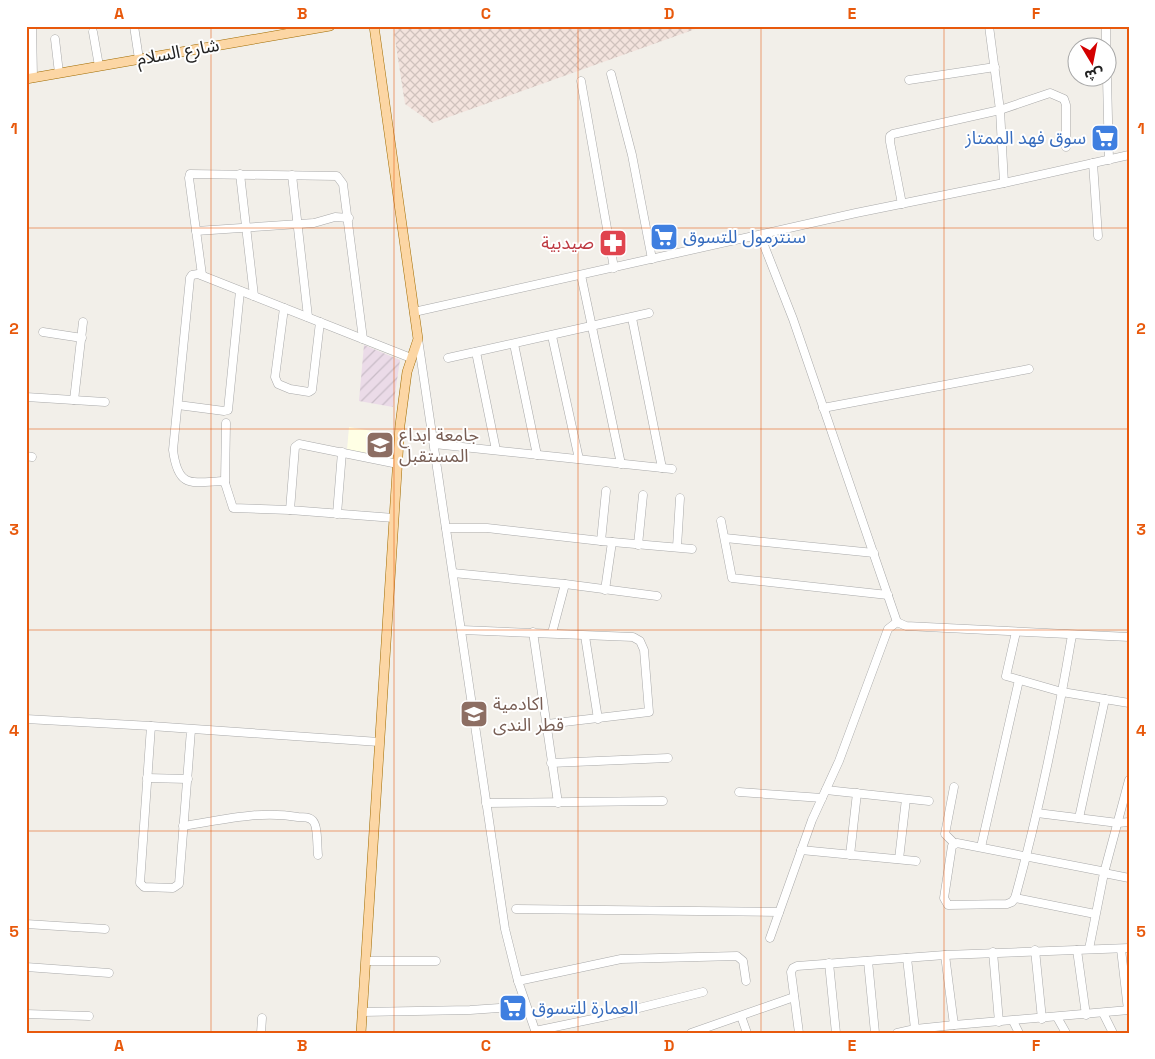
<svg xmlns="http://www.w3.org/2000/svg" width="1155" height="1059" viewBox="0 0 1155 1059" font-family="'Space Grotesk','Noto Sans Arabic',sans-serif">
<defs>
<pattern id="industrial-furrows" width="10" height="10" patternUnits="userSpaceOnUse" patternTransform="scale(1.25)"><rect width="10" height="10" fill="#ebdbe8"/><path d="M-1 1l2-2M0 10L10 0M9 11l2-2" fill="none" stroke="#c9bcc7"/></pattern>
<pattern id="military-cross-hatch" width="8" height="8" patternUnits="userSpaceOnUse" patternTransform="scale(1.25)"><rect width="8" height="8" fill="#f3e3dd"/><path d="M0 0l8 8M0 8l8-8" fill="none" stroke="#d0c2bd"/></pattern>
</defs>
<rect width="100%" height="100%" fill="#f2efe9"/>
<!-- industrial -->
<polygon fill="url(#industrial-furrows)" points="364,345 400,360 393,407 359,401"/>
<!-- education -->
<polygon fill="#ffffe5" points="349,427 395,435 392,459 347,450"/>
<!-- military -->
<polygon fill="url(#military-cross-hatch)" points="393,26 704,26 432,123 405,104"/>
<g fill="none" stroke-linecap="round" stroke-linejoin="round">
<defs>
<g id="minor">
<polyline points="32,26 33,78"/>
<polyline points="134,26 139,59"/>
<polyline points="989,26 1000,110 1004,183"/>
<polyline points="1106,26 1106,48"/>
<polyline points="93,32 99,66"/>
<polyline points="55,39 59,73"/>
<polyline points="611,74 632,155 652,259"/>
<polyline points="1107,78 1109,160"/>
<polyline points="909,80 995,67"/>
<polyline points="581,81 614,268"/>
<polyline points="1093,163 1098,236"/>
<polyline points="240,174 254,296"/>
<polyline points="292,175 308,317"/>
<polyline points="902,204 890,142 890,136 893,134 1000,110 1050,93 1064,99 1066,105 1066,147"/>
<polyline points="196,231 314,223 335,217 349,218"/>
<polyline points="760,235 793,319 897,622 906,626 1129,637"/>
<polyline points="202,275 189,178 190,174 337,176 343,184 363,339"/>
<polyline points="581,275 621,464"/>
<polyline points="284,308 275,377 278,384 290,389 309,392 312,390 320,322"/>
<polyline points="414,312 856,213 1004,183 1129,155"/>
<polyline points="632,318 662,468"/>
<polyline points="43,332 82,338"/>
<polyline points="552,336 579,459"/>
<polyline points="418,339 505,929 518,981 536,1033"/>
<polyline points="514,344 537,455"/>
<polyline points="476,352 496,450"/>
<polyline points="448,358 649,313"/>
<polyline points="26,397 105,402"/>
<polyline points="74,400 83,322"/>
<polyline points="178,405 224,411 228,410 240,291"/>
<polyline points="823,408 1029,369"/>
<polyline points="434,444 672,469"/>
<polyline points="26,456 32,457"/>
<polyline points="225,483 226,423"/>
<path d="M290,510L233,508L225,483L223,481C190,483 178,488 173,450L190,278L192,275L198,274L411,358"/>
<polyline points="337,514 342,452"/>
<polyline points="394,518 290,510 295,447 299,444 398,464"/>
<polyline points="721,521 732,578 888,595"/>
<polyline points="446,528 487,528 601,541 692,549"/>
<polyline points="725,538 874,553"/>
<polyline points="601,541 606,491"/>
<polyline points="638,545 643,495"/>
<polyline points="677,547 680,498"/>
<polyline points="453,573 565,584 657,596"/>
<polyline points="605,590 612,542"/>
<polyline points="462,630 633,637 640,641 644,650 649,712 547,724"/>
<polyline points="533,632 558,803"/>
<polyline points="1016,632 1006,676 1062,692 1129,703"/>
<polyline points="552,633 565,584"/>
<path d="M1072,635C1057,724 1039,811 1015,898L1012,902L1007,904L948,905L944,898L952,846L957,843L1101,871L1104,873L1089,949"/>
<polyline points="585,636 598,719"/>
<polyline points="26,719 151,726"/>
<polyline points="191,730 179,884 173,888 144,887 140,883 151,726 379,742"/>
<polyline points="551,763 668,758"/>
<polyline points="147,778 188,779"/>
<polyline points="1129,780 1104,873 1129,878"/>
<polyline points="954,787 945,834 954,843"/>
<polyline points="826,790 929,801"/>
<polyline points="739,792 822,798"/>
<polyline points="486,803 663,801"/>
<polyline points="1037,813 1118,823 1129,822"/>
<polyline points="1079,818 1105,699"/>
<path d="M183,826C222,820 259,810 298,817C303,817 310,817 313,821C318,826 317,847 318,855"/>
<polyline points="981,847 1019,680"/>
<polyline points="801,850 916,861"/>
<polyline points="850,855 857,793"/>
<polyline points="899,859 906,799"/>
<polyline points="1015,898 1095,914"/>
<polyline points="516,909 779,912"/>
<polyline points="26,924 105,929"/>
<polyline points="770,938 812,820 839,761 888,629 897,622"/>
<polyline points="1121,949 1128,1010"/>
<polyline points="1035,950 1042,1019"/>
<polyline points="1077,950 1086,1015"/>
<polyline points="993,952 999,1022"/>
<polyline points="945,955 954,1025"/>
<polyline points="907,958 915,1029"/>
<polyline points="366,961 436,961"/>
<polyline points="868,961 875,1033"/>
<polyline points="829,963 836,1033"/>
<polyline points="26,967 109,973"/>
<polyline points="518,981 621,959 737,956 743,961 746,981"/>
<polyline points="362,1012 470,1010 526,1006"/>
<polyline points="1103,1013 1113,1033"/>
<polyline points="26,1014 89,1016"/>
<polyline points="741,1016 747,1033"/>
<polyline points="1057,1017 1066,1033"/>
<polyline points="1013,1021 1019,1033"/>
<polyline points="535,1031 607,1016 703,992"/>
<polyline points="261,1033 262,1018"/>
<polyline points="691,1033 794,997"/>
<polyline points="799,1033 791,972 793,968 797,966 945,955 1129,948"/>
<polyline points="897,1033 915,1029 954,1025 1129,1010"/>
</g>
<g id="major">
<polyline points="26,79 330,26"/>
<polyline points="361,1033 400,425 407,372 418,339 374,26"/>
</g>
</defs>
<!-- minor casing -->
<use href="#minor" stroke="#a9a9a9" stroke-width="9"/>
<!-- major casing -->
<use href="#major" stroke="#a06b00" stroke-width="10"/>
<!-- minor -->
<use href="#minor" stroke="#fff" stroke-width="8"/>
<!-- major -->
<use href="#major" stroke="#fcd6a4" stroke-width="9"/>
</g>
<!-- grid -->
<path fill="none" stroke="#e8590c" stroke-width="1" stroke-opacity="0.55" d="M211,26V1033M394,26V1033M578,26V1033M761,26V1033M944,26V1033M26,228H1129M26,429H1129M26,630H1129M26,831H1129"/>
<!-- icons -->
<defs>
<symbol id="supermarket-square" viewBox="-11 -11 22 22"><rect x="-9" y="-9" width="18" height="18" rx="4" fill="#3f7fe0" stroke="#fff"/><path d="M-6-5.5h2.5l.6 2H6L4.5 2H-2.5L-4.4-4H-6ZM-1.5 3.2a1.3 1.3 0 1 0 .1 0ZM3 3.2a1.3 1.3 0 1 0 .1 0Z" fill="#fff"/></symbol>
<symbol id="pharmacy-square" viewBox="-11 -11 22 22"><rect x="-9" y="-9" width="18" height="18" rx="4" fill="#e0444e" stroke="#fff"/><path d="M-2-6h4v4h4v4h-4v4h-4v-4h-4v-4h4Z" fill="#fff"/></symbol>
<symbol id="university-square" viewBox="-11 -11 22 22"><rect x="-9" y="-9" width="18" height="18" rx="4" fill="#8d6e63" stroke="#fff"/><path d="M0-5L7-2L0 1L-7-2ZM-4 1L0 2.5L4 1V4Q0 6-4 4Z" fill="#fff"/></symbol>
<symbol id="school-square" viewBox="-11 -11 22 22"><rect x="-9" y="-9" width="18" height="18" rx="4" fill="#8d6e63" stroke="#fff"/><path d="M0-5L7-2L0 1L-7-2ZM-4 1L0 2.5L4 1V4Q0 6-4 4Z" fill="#fff"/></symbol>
</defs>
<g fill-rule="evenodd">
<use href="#supermarket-square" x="1089" y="122" width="32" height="32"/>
<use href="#supermarket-square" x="648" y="221" width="32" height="32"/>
<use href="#pharmacy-square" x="597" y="227" width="32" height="32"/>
<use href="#university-square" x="364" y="429" width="32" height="32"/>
<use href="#school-square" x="458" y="698" width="32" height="32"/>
<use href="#supermarket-square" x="497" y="992" width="32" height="32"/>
</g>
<g text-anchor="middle" stroke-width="4" stroke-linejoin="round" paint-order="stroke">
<!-- street labels -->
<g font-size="18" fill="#222" stroke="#fff">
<text transform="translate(178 52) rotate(-10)" y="6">شارع السلام</text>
</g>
<!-- shop labels -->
<g font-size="18" fill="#366cbe" stroke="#fff" text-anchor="start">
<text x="1086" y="144" text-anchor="end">سوق فهد الممتاز</text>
<text x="683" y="243">سنترمول للتسوق</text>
<text x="532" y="1014">العمارة للتسوق</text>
</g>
<!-- health labels -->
<g font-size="18" fill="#be3a42" stroke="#fff" text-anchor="end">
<text x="594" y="249">صيدبية</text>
</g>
<!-- education labels -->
<g font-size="18" fill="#785e54" stroke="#fff" text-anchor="start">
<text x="399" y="441">جامعة ابداع<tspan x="399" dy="21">المستقبل</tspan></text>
<text x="493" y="710">اكادمية<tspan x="493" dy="21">قطر الندى</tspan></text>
</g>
</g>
<!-- border -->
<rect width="1155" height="1059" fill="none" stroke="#ffffff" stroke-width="55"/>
<!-- north arrow -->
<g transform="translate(1092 62) rotate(170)"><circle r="24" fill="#ffffff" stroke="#a7a7a7"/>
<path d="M0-4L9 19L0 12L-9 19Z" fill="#d40000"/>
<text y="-8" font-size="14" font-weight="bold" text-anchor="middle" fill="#222222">ش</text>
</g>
<rect x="28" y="28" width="1100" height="1004" fill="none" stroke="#e8590c" stroke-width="2"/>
<g font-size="16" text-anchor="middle" font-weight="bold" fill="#e8590c">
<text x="119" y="19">A</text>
<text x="302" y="19">B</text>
<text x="486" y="19">C</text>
<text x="669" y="19">D</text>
<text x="852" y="19">E</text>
<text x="1036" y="19">F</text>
<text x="14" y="134">1</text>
<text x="1141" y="134">1</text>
<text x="14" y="334">2</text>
<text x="1141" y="334">2</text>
<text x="14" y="535">3</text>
<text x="1141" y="535">3</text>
<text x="14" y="736">4</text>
<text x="1141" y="736">4</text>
<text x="14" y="937">5</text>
<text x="1141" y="937">5</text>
<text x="119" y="1051">A</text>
<text x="302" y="1051">B</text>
<text x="486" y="1051">C</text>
<text x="669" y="1051">D</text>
<text x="852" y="1051">E</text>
<text x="1036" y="1051">F</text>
</g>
</svg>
